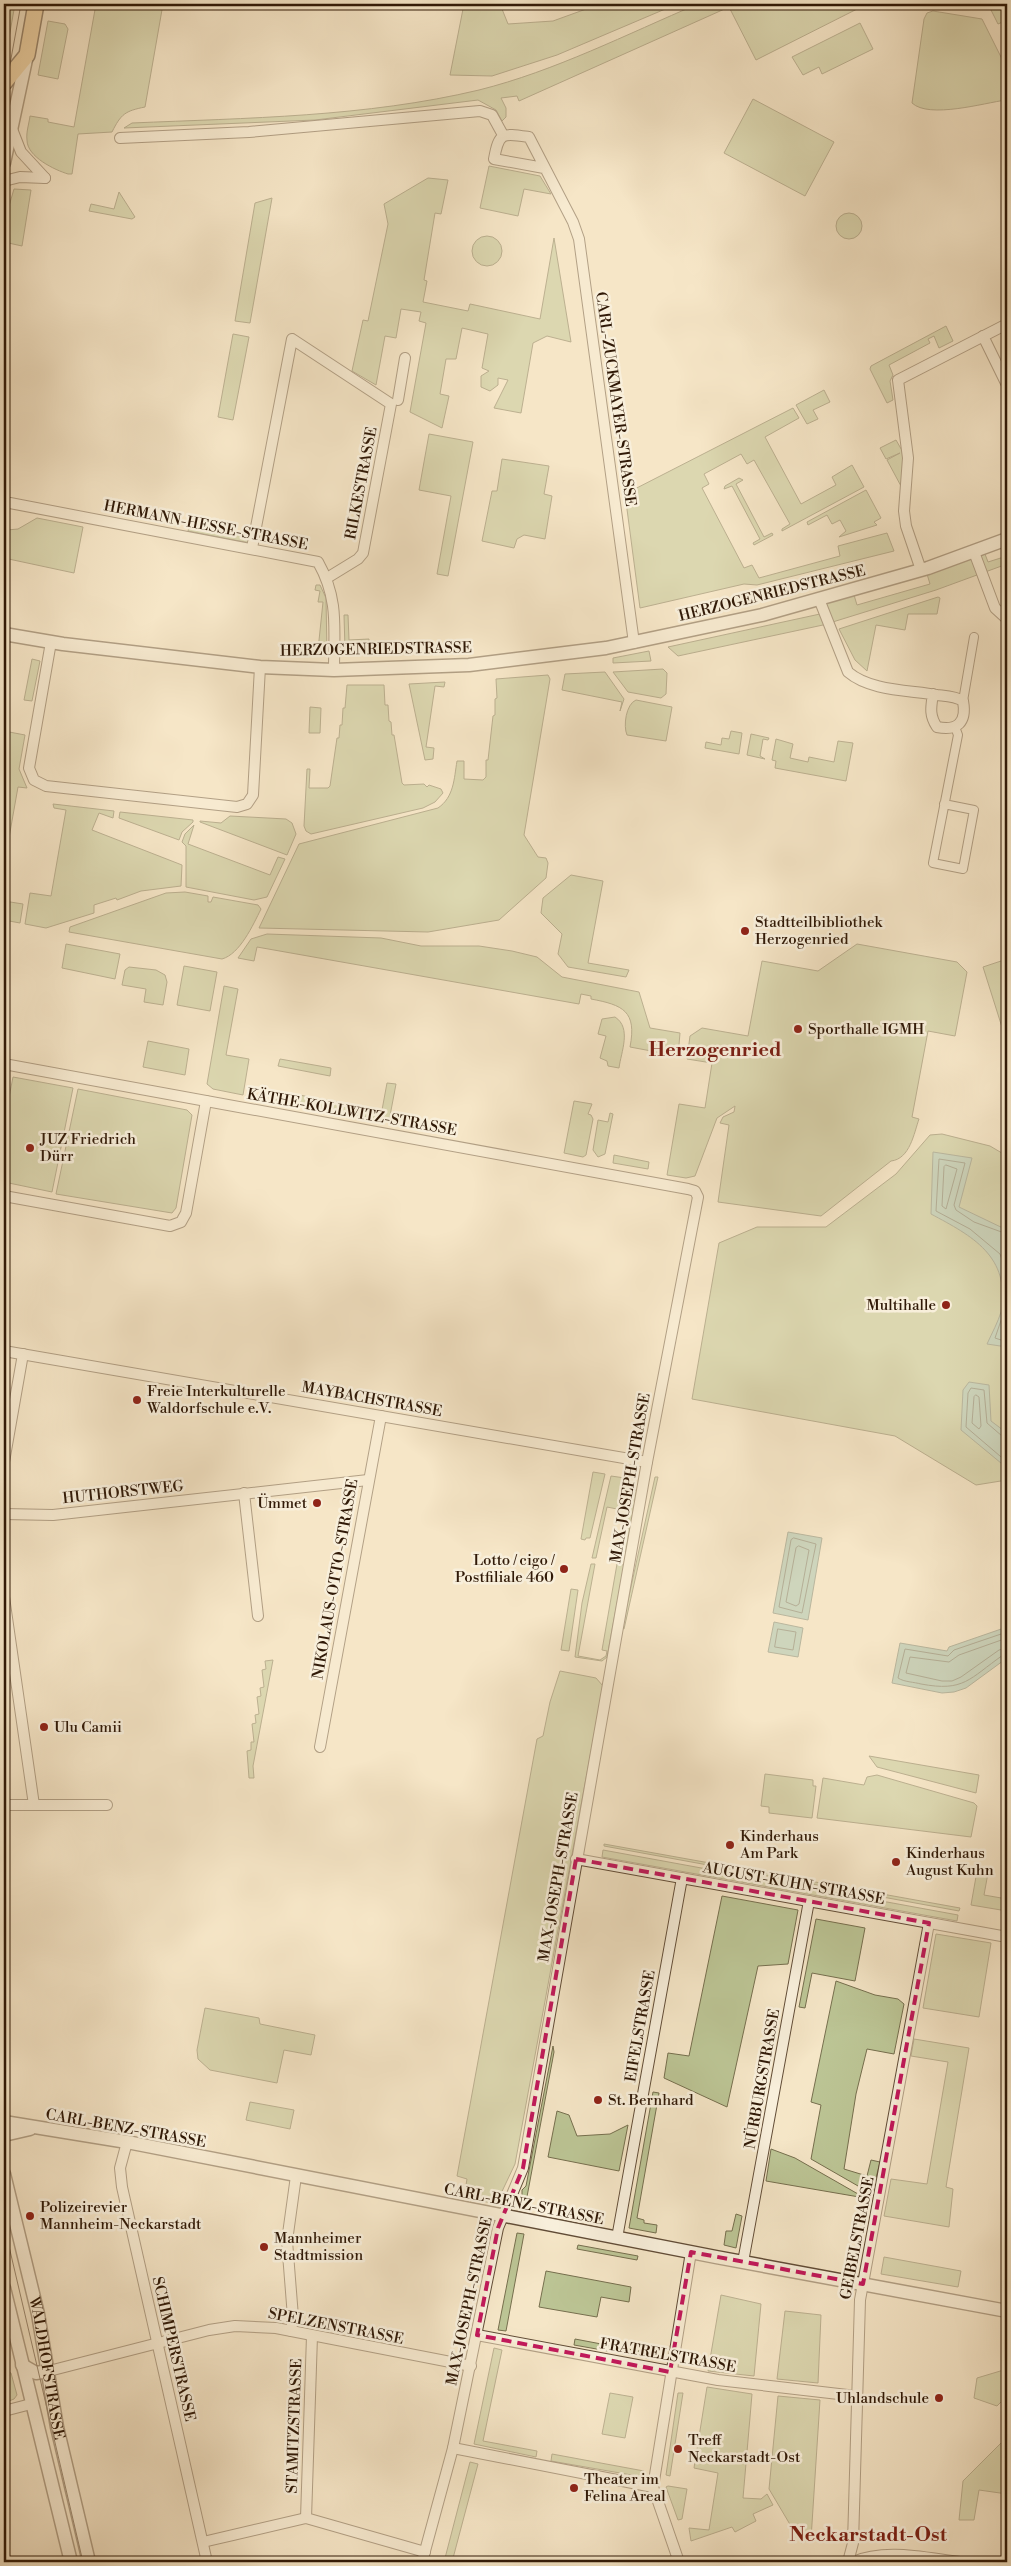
<svg xmlns="http://www.w3.org/2000/svg" width="1011" height="2566" viewBox="0 0 1011 2566" font-family="'Libre Bodoni',serif">
<rect width="100%" height="100%" fill="#f5e6c7"/>
<filter id="stains"><feTurbulence type="fractalNoise" baseFrequency=".004" numOctaves="4"/><feColorMatrix values="0 0 0 0 .2 0 0 0 0 .09 0 0 0 0 .02 0 0 0 .5 -.17"/></filter>
<radialGradient id="worn" r=".72"><stop offset=".6" stop-color="#630" stop-opacity="0"/><stop offset="1" stop-color="#630" stop-opacity=".3"/></radialGradient>
<!-- green -->
<g fill="#bcc595" stroke="#766f4e">
<polygon points="9,4 15,4 4,66 4,36"/>
<path d="M96,4H163L145,107C125,111 121,114 112,132L78,134L72,174H68C55,170 27,157 27,140C26,132 29,124 30,116L48,119V122L74,127Z"/>
<polygon points="464,4 500,4 508,24 553,21 600,4 677,4 557,55 492,76 450,75"/>
<path d="M698,4H867L756,60L729,7L519,101L517,96L501,98L506,108V117L502,121L496,110L478,100L315,120L124,128L132,123C247,118 366,117 479,90C555,71 627,34 698,4Z"/>
<polygon points="964,4 1007,4 1007,20 998,24 990,8"/>
<path d="M933,11L982,19L1007,69L1006,100C984,103 929,119 912,103L924,19L927,13Z"/>
<polygon points="48,21 65,24 68,29 58,79 38,75"/>
<polygon points="860,23 873,49 822,74 819,67 803,75 792,57"/>
<polygon points="753,99 834,142 805,196 724,153"/>
<polygon points="489,166 540,176 551,194 524,189 518,216 480,208"/>
<polygon points="428,178 448,180 441,214 435,213 424,280 427,281 423,302 468,311 470,304 540,319 554,238 571,342 547,336 533,343 521,413 494,408 508,380 498,378 498,385 490,391 481,387 481,376 489,371 482,368 488,334 462,328 456,359 446,359 440,394 449,396 442,428 410,412 426,323 419,321 421,312 401,309 396,338 385,336 376,385 352,371 363,320 368,321 388,224 384,204"/>
<polygon points="14,189 31,190 22,246 4,242 4,223"/>
<polygon points="119,192 135,217 132,219 89,211 91,204 114,209"/>
<polygon points="272,198 250,323 235,321 255,203"/>
<circle cx="849" cy="226" r="13"/>
<circle cx="487" cy="251" r="15"/>
<polygon points="946,326 953,341 939,348 934,336 928,339 930,343 889,365 893,375 890,381 893,400 887,403 870,369 871,366"/>
<polygon points="233,334 249,337 233,420 218,417"/>
<polygon points="824,390 830,402 813,410 818,419 807,424 796,405"/>
<polygon points="793,408 799,418 765,437 801,504 836,485 832,477 852,465 864,487 782,531 782,529 790,524 754,460 747,464 741,454 704,474 709,484 702,488 744,568 752,565 759,578 840,556 838,546 887,533 894,551 757,585 744,584 640,608 625,494"/>
<polygon points="429,434 473,442 448,576 437,574 451,496 419,490"/>
<polygon points="896,440 904,454 902,488 887,460 900,453 886,459 880,448"/>
<polygon points="502,459 549,466 544,494 552,496 545,539 524,535 517,539 514,548 482,541 492,491 497,491"/>
<polygon points="739,478 743,480 736,484 764,537 772,533 773,535 754,545 753,543 760,539 732,486 724,489 725,486"/>
<polygon points="866,490 881,518 874,522 877,525 839,537 846,531 840,520 832,524 827,515 808,525 807,522"/>
<polygon points="37,518 83,527 74,573 4,558 7,530 18,529"/>
<polygon points="190,523 252,535 250,543 188,531"/>
<polygon points="985,554 988,562 1007,556 1007,564 936,590 823,625 678,656 668,647 820,614 819,605 854,595 857,605 930,584 927,574"/>
<polygon points="316,585 320,585 326,598 327,654 290,654 290,648 318,650 323,602 318,602 320,591 315,590"/>
<polygon points="938,597 940,598 937,614 908,614 905,630 876,625 867,671 855,660 839,629"/>
<polygon points="344,615 348,615 349,640 369,639 369,651 348,652 345,649"/>
<polygon points="649,651 651,661 613,663 613,658"/>
<polygon points="32,659 40,661 32,701 24,700"/>
<polygon points="663,669 667,673 666,694 661,698 628,692 613,672"/>
<polygon points="605,672 624,699 620,711 622,702 562,690 565,674"/>
<path d="M548,675L550,679L524,835L538,857L546,858L548,863L546,878L499,920L428,932L259,928L299,844L438,808C454,797 454,779 457,761H464V779L483,780L486,777V760H488L493,716L495,715V699L497,698L496,679Z"/>
<polygon points="445,682 444,687 435,686 426,747 434,748 433,759 425,760 409,684"/>
<polygon points="347,685 384,685 385,705 388,705 389,721 391,722 392,735 394,735 402,783 404,785 424,784 427,787 429,785 441,789 443,793 435,802 423,808 311,834 306,831 304,826 307,769 310,769 309,788 328,788 330,786 337,738 339,738 340,725 342,725 343,708 345,708"/>
<path d="M636,700L672,707L666,741L627,735C623,726 626,704 636,700Z"/>
<polygon points="310,707 321,708 320,733 309,733"/>
<polygon points="4,731 25,735 19,769 27,788 18,787 4,866"/>
<polygon points="731,731 742,733 739,754 705,748 706,742 721,745 722,738 729,739"/>
<polygon points="751,734 769,738 768,740 763,739 760,756 765,759 747,755"/>
<polygon points="776,739 793,744 790,758 808,762 809,757 834,762 838,741 853,743 846,781 775,768 776,761 772,760"/>
<polygon points="53,804 114,811 113,818 99,813 92,830 182,865 181,886 141,891 117,900 116,898 94,905 94,913 46,928 25,924 30,893 51,896 66,810 54,808"/>
<polygon points="120,812 193,820 193,822 182,832 179,840 119,818"/>
<polygon points="230,816 286,819 292,823 296,834 287,855 200,822 200,821 221,823"/>
<polygon points="194,825 188,844 270,875 278,857 285,859 267,897 254,900 186,887 186,846 182,842 185,834"/>
<polygon points="571,875 603,881 588,963 629,970 626,977 568,967 558,954 562,934 541,913 543,898"/>
<path d="M185,892L208,896V902H211L213,897L258,905L261,909C253,925 240,954 222,959L69,932L70,927L166,893Z"/>
<polygon points="4,901 23,904 20,923 4,920"/>
<path d="M267,934L381,938L421,946H479L512,951L537,957L562,977L639,992L650,1028L680,1033L678,1056L630,1047C637,1011 623,1005 591,999V996L581,994L579,1004L257,947L254,961L238,958L251,939Z"/>
<polygon points="66,944 120,954 115,979 62,968"/>
<path d="M857,944L957,962L967,972L955,1036L928,1031L912,1117L919,1119C914,1133 910,1159 891,1161L821,1216L718,1202L729,1125L720,1123L723,1117L734,1112L735,1106L717,1118L695,1176L686,1178L667,1175L679,1104L705,1108L712,1063L687,1059L690,1036L702,1028L748,1036L762,961L818,971Z"/>
<polygon points="1007,959 1007,1043 983,967"/>
<polygon points="184,966 217,972 210,1011 177,1005"/>
<polygon points="129,967 156,970 165,975 167,982 163,1005 144,1002 146,989 122,985 125,970"/>
<polygon points="224,986 238,989 226,1055 249,1059 243,1095 213,1089 207,1084"/>
<path d="M615,1017C632,1028 621,1052 619,1068L608,1066L607,1061L600,1058L606,1036L598,1034L602,1019Z"/>
<polygon points="148,1041 189,1049 185,1075 143,1067"/>
<polygon points="280,1059 331,1068 330,1076 278,1066"/>
<polygon points="13,1077 73,1088 52,1192 4,1182 4,1123"/>
<polygon points="387,1083 396,1084 389,1121 276,1101 277,1091 382,1110"/>
<polygon points="78,1089 187,1110 192,1115 176,1208 172,1213 56,1194"/>
<polygon points="574,1101 592,1104 588,1114 591,1115 593,1119 586,1155 583,1157 564,1153"/>
<polygon points="610,1113 613,1114 605,1154 598,1157 593,1150 598,1120 608,1122"/>
<polygon points="942,1134 990,1146 1007,1156 1007,1480 976,1485 895,1436 692,1399 719,1243 757,1227 826,1227 896,1174 930,1135"/>
<polygon points="614,1155 649,1162 648,1169 613,1163"/>
<polygon points="593,1472 605,1474 590,1538 586,1538 585,1540 581,1539"/>
<polygon points="611,1476 625,1478 637,1492 626,1552 620,1550 627,1511 607,1507 596,1558 592,1558"/>
<polygon points="655,1477 658,1477 624,1629 622,1628"/>
<polygon points="591,1564 595,1564 578,1656 600,1660 606,1656 607,1651 602,1650 617,1564 624,1565 607,1657 602,1661 575,1657 582,1603"/>
<polygon points="571,1589 578,1590 569,1651 561,1650"/>
<polygon points="273,1660 253,1766 254,1778 249,1778 247,1751 251,1750 251,1742 254,1742 252,1724 256,1723 255,1715 259,1714 257,1697 261,1696 260,1688 264,1687 262,1670 266,1669 265,1661"/>
<polygon points="560,1671 596,1678 603,1686 515,2164 496,2204 464,2197 467,2179 457,2176 537,1739 543,1736 550,1702"/>
<polygon points="869,1756 979,1775 976,1793 877,1767"/>
<polygon points="765,1774 813,1780 813,1786 816,1786 812,1818 769,1813 769,1807 761,1806"/>
<polygon points="877,1775 974,1803 977,1806 971,1837 817,1818 823,1778 864,1785 867,1777"/>
<polygon points="604,1844 960,1908 959,1911 604,1846"/>
<polygon points="603,1850 958,1915 957,1921 602,1857"/>
<polygon points="977,1871 988,1873 984,1895 1007,1899 1007,1911 971,1905"/>
<polygon points="722,1896 798,1910 788,1964 758,1966 727,2107 664,2078 668,2053 689,2056"/>
<polygon points="816,1919 865,1928 855,1981 812,1973 805,2008 799,2007"/>
<polygon points="936,1934 991,1943 979,2017 923,2008"/>
<polygon points="836,1981 875,1995 898,1999 904,2004 894,2054 867,2049 856,2094 844,2169 867,2176 871,2160 880,2162 872,2194 811,2159 821,2105 811,2102"/>
<polygon points="205,2008 259,2018 260,2024 315,2035 311,2055 284,2050 277,2083 210,2070 198,2059 197,2050"/>
<polygon points="914,2039 969,2048 946,2187 953,2189 949,2227 884,2216 891,2179 927,2184 948,2062 911,2056"/>
<polygon points="553,2046 554,2052 526,2202 522,2203 522,2190 526,2186"/>
<polygon points="653,2092 659,2093 637,2218 644,2220 644,2223 657,2225 656,2233 629,2228"/>
<polygon points="250,2102 294,2110 290,2129 246,2120"/>
<polygon points="557,2111 569,2115 577,2136 610,2134 628,2125 619,2171 548,2157"/>
<polygon points="771,2149 795,2158 865,2198 766,2181"/>
<polygon points="736,2214 742,2216 736,2248 724,2245 726,2231 732,2231"/>
<polygon points="517,2233 524,2234 506,2331 498,2330"/>
<polygon points="578,2245 638,2256 637,2260 577,2249"/>
<polygon points="884,2257 961,2271 958,2287 881,2274"/>
<polygon points="546,2271 631,2287 629,2302 601,2297 597,2317 539,2307"/>
<polygon points="721,2295 761,2304 754,2376 708,2371"/>
<polygon points="785,2311 821,2315 818,2383 777,2379"/>
<polygon points="575,2339 654,2354 653,2359 574,2345"/>
<polygon points="494,2348 502,2350 483,2441 537,2451 536,2457 474,2444"/>
<polygon points="1007,2369 1007,2396 997,2406 974,2398 977,2378"/>
<polygon points="8,2372 11,2373 17,2395 14,2399 4,2403 4,2381"/>
<polygon points="707,2387 752,2394 743,2498 761,2499 767,2494 773,2505 753,2514 756,2521 735,2532 732,2527 691,2541 689,2528 709,2530 718,2473 694,2468"/>
<polygon points="610,2393 633,2397 625,2438 602,2434"/>
<polygon points="678,2393 683,2393 670,2476 666,2475"/>
<polygon points="778,2396 820,2400 811,2539 801,2543 769,2489"/>
<polygon points="1007,2437 1007,2494 979,2490 974,2520 959,2520 963,2481"/>
<polygon points="552,2454 644,2471 643,2477 551,2461"/>
<polygon points="470,2462 478,2464 452,2562 444,2562"/>
<polygon points="668,2486 687,2489 682,2519 678,2520 666,2487"/>
</g>
<!-- water -->
<g fill="#9dc0af" stroke="#717d6c">
<path d="M933,1152L972,1158L959,1207L1007,1230V1347L987,1344C992,1333 998,1322 1001,1312C1011,1256 972,1236 931,1214Z"/>
<polygon points="969,1382 989,1385 991,1421 1007,1433 1007,1468 961,1430 963,1390"/>
<polygon points="788,1532 822,1538 808,1620 773,1613"/>
<polygon points="774,1622 803,1628 798,1657 768,1652"/>
<polygon points="1007,1627 1007,1658 966,1688 954,1692 942,1693 892,1683 900,1643 947,1651 949,1647"/>
</g>
<g fill="none" stroke-linecap="round" stroke-linejoin="round">
<!-- shore -->
<g stroke="#666c5b" stroke-width="1">
<polygon points="946,1165 957,1169 946,1209 942,1206 944,1167"/>
<polyline points="1007,1234 974,1222 956,1210 954,1205 965,1163 939,1159 936,1211 970,1229 1000,1254 1007,1273"/>
<polyline points="1007,1303 995,1338 1007,1342"/>
<polygon points="976,1395 979,1397 981,1426 979,1429 972,1423 974,1397"/>
<polyline points="1007,1437 1002,1436 987,1423 984,1390 971,1388 968,1393 966,1427 1007,1462"/>
<polygon points="794,1538 816,1544 802,1613 779,1607 791,1540"/>
<polygon points="799,1546 809,1550 799,1604 796,1606 786,1602 796,1548"/>
<polygon points="778,1629 796,1632 793,1650 775,1647"/>
<path d="M1007,1632L954,1650L948,1656L905,1649L898,1678C904,1682 914,1682 921,1684C964,1692 969,1679 1003,1655L1007,1654"/>
<polyline points="1007,1638 959,1655 949,1662 910,1657 906,1673 942,1681 952,1681 961,1677 999,1650 1007,1648"/>
</g>
<defs>
<g id="pedestrian">
<polyline points="963,701 974,637"/>
<polyline points="944,804 974,810 963,869 933,863 958,735 955,727"/>
</g>
<g id="minor">
<polyline points="12,129 21,152 45,178"/>
<polyline points="120,138 249,132 480,111 492,115 503,135"/>
<path d="M544,168L494,159C499,132 502,133 529,137L573,222L579,239L634,643"/>
<polyline points="4,181 20,177 45,178"/>
<polyline points="983,336 1007,385"/>
<polyline points="398,400 405,358"/>
<path d="M10,503L318,562C339,599 334,628 334,670"/>
<polyline points="252,548 292,339 391,404 363,553 358,559 327,578"/>
<polyline points="974,552 995,608 1007,619"/>
<polyline points="921,570 906,526 904,511 908,458 898,380 1007,324"/>
<path d="M819,599L848,672C870,691 909,690 937,695C945,696 955,696 963,701C967,723 957,731 937,727C929,715 931,707 933,694"/>
<polyline points="51,642 29,768 34,780 46,786 237,807 247,804 253,795 260,667"/>
<polyline points="4,1064 688,1189 695,1191 698,1197 647,1462 523,2168 498,2228 453,2448 422,2562"/>
<polyline points="4,1196 170,1226 181,1222 186,1213 206,1101"/>
<polyline points="4,1351 647,1462"/>
<polyline points="4,1462 23,1354"/>
<polyline points="244,1493 258,1616"/>
<polyline points="4,1514 53,1515 368,1480"/>
<polyline points="4,1597 34,1805"/>
<polyline points="320,1747 381,1416"/>
<polyline points="4,1805 107,1805"/>
<polyline points="576,1859 1007,1937"/>
<polyline points="127,2142 120,2168 122,2187 207,2562"/>
<polyline points="617,2238 682,1878"/>
<polyline points="743,2262 809,1901"/>
<polyline points="291,2331 293,2317 287,2241 296,2176"/>
<polyline points="477,2335 718,2380 856,2396"/>
<polyline points="49,2371 209,2330 235,2326 276,2328 471,2366"/>
<polyline points="4,2411 31,2404"/>
<polyline points="453,2448 653,2487"/>
<polyline points="306,2518 312,2336"/>
<polyline points="203,2542 306,2518 425,2552"/>
<polyline points="679,2562 653,2487 691,2252"/>
<polyline points="848,2562 853,2543 860,2300 929,1923"/>
<path d="M853,2562C886,2548 925,2558 960,2562"/>
</g>
<g id="tertiary">
<polyline points="4,163 27,55"/>
<polyline points="4,634 63,644 260,667 334,670 469,665 606,648 762,615 928,568 1007,539"/>
<polyline points="4,2122 127,2142 716,2257 1007,2311"/>
<polyline points="4,2135 30,2129"/>
<path id="s1" d="M4,2174L38,2314L57,2427L89,2562"/>
<polyline points="4,2288 71,2562"/>
<polyline points="22,2365 36,2373 49,2371"/>
</g>
<polyline id="primary" points="4,83 27,55 36,4"/>
</defs>
<!-- pedestrian casing -->
<use href="#pedestrian" stroke="#614c37" stroke-width="10"/>
<!-- minor casing -->
<use href="#minor" stroke="#614c37" stroke-width="12"/>
<!-- tertiary casing -->
<use href="#tertiary" stroke="#614c37" stroke-width="15"/>
<!-- primary casing -->
<use href="#primary" stroke="#301907" stroke-width="18"/>
<!-- pedestrian -->
<use href="#pedestrian" stroke="#f8efdb" stroke-width="8"/>
<!-- minor -->
<use href="#minor" stroke="#f8efdb" stroke-width="10"/>
<!-- tertiary -->
<use href="#tertiary" stroke="#f8efdb" stroke-width="12"/>
<!-- primary -->
<use href="#primary" stroke="#eac384" stroke-width="15"/>
<!-- tram -->
<g stroke="#301907" stroke-width="1">
<polyline points="4,97 21,4"/>
<polyline points="4,2225 83,2562"/>
</g>
</g>
<!-- marked area -->
<path d="M0 0H1011V2566H0ZM576,1859L929,1923L863,2284L691,2252L670,2372L477,2335L498,2228L523,2168Z" fill="#f5e6c7" fill-opacity=".55" fill-rule="evenodd"/>
<path fill="none" stroke="#c2185b" stroke-width="4" stroke-dasharray="10 6" stroke-linejoin="round" d="M576,1859L929,1923L863,2284L691,2252L670,2372L477,2335L498,2228L523,2168Z"/>
<!-- markers -->
<g fill="#8f2418" stroke="#f8efdb" stroke-width="2">
<circle cx="745" cy="931" r="5"/>
<circle cx="798" cy="1029" r="5"/>
<circle cx="30" cy="1148" r="5"/>
<circle cx="946" cy="1305" r="5"/>
<circle cx="137" cy="1400" r="5"/>
<circle cx="317" cy="1503" r="5"/>
<circle cx="564" cy="1569" r="5"/>
<circle cx="44" cy="1727" r="5"/>
<circle cx="730" cy="1845" r="5"/>
<circle cx="896" cy="1862" r="5"/>
<circle cx="598" cy="2100" r="5"/>
<circle cx="30" cy="2216" r="5"/>
<circle cx="264" cy="2247" r="5"/>
<circle cx="939" cy="2398" r="5"/>
<circle cx="678" cy="2449" r="5"/>
<circle cx="574" cy="2488" r="5"/>
</g>
<g text-anchor="middle" stroke-width="5" stroke-linejoin="round" paint-order="stroke">
<!-- street labels -->
<g font-size="15" fill="#301907" stroke="#f8efdb">
<text transform="translate(616 399) rotate(82)" y="5">CARL-ZUCKMAYER-STRASSE</text>
<text transform="translate(361 483) rotate(-79)" y="5">RILKESTRASSE</text>
<text transform="translate(206 525) rotate(11)" y="5">HERMANN-HESSE-STRASSE</text>
<text transform="translate(772 593) rotate(-14)" y="5">HERZOGENRIEDSTRASSE</text>
<text transform="translate(376 649) rotate(-1)" y="5">HERZOGENRIEDSTRASSE</text>
<text transform="translate(352 1112) rotate(10)" y="5">KÄTHE-KOLLWITZ-STRASSE</text>
<text transform="translate(372 1399) rotate(10)" y="5">MAYBACHSTRASSE</text>
<text transform="translate(630 1478) rotate(-80)" y="5">MAX-JOSEPH-STRASSE</text>
<text transform="translate(123 1492) rotate(-6)" y="5">HUTHORSTWEG</text>
<text transform="translate(335 1579) rotate(-80)" y="5">NIKOLAUS-OTTO-STRASSE</text>
<text transform="translate(558 1877) rotate(-80)" y="5">MAX-JOSEPH-STRASSE</text>
<text transform="translate(794 1883) rotate(10)" y="5">AUGUST-KUHN-STRASSE</text>
<text transform="translate(640 2026) rotate(-80)" y="5">EIFELSTRASSE</text>
<text transform="translate(762 2079) rotate(-80)" y="5">NÜRBURGSTRASSE</text>
<text transform="translate(126 2128) rotate(10)" y="5">CARL-BENZ-STRASSE</text>
<text transform="translate(524 2204) rotate(11)" y="5">CARL-BENZ-STRASSE</text>
<text transform="translate(857 2238) rotate(-79)" y="5">GEIBELSTRASSE</text>
<text transform="translate(469 2301) rotate(-78)" y="5">MAX-JOSEPH-STRASSE</text>
<text transform="translate(336 2326) rotate(11)" y="5">SPELZENSTRASSE</text>
<text transform="translate(174 2349) rotate(77)" y="5">SCHIMPERSTRASSE</text>
<text transform="translate(668 2355) rotate(10)" y="5">FRATRELSTRASSE</text>
<text dy="5" stroke="none"><textPath href="#s1" startOffset="199">WALDHOFSTRASSE</textPath></text>
<text transform="translate(294 2426) rotate(-88)" y="5">STAMITZSTRASSE</text>
</g>
<!-- poi labels -->
<g font-size="15" fill="#301907" stroke="#f8efdb" text-anchor="start">
<text x="755" y="927">Stadtteilbibliothek<tspan x="755" dy="17">Herzogenried</tspan></text>
<text x="808" y="1034">Sporthalle IGMH</text>
<text x="40" y="1144">JUZ Friedrich<tspan x="40" dy="17">Dürr</tspan></text>
<text x="936" y="1310" text-anchor="end">Multihalle</text>
<text x="147" y="1396">Freie Interkulturelle<tspan x="147" dy="17">Waldorfschule e.V.</tspan></text>
<text x="307" y="1508" text-anchor="end">Ümmet</text>
<text x="554" y="1565" text-anchor="end">Lotto / cigo /<tspan x="554" dy="17">Postfiliale 460</tspan></text>
<text x="54" y="1732">Ulu Camii</text>
<text x="740" y="1841">Kinderhaus<tspan x="740" dy="17">Am Park</tspan></text>
<text x="906" y="1858">Kinderhaus<tspan x="906" dy="17">August Kuhn</tspan></text>
<text x="608" y="2105">St. Bernhard</text>
<text x="40" y="2212">Polizeirevier<tspan x="40" dy="17">Mannheim-Neckarstadt</tspan></text>
<text x="274" y="2243">Mannheimer<tspan x="274" dy="17">Stadtmission</tspan></text>
<text x="929" y="2403" text-anchor="end">Uhlandschule</text>
<text x="688" y="2445">Treff<tspan x="688" dy="17">Neckarstadt-Ost</tspan></text>
<text x="584" y="2484">Theater im<tspan x="584" dy="17">Felina Areal</tspan></text>
</g>
<!-- district labels -->
<g font-size="20" font-weight="bold" fill="#7a1f14" stroke="#f8efdb">
<text x="715" y="1056">Herzogenried</text>
<text x="868" y="2541">Neckarstadt-Ost</text>
</g>
</g>
<!-- margin -->
<rect width="1011" height="2566" fill="none" stroke="#f5e6c7" stroke-width="20"/>
<rect x="5" y="5" width="1001" height="2556" fill="none" stroke="#301907" stroke-width="2.5"/>
<rect x="10" y="10" width="991" height="2546" fill="none" stroke="#301907"/>
<rect width="100%" height="100%" filter="url(#stains)"/>
<rect width="100%" height="100%" fill="url(#worn)"/>
</svg>
